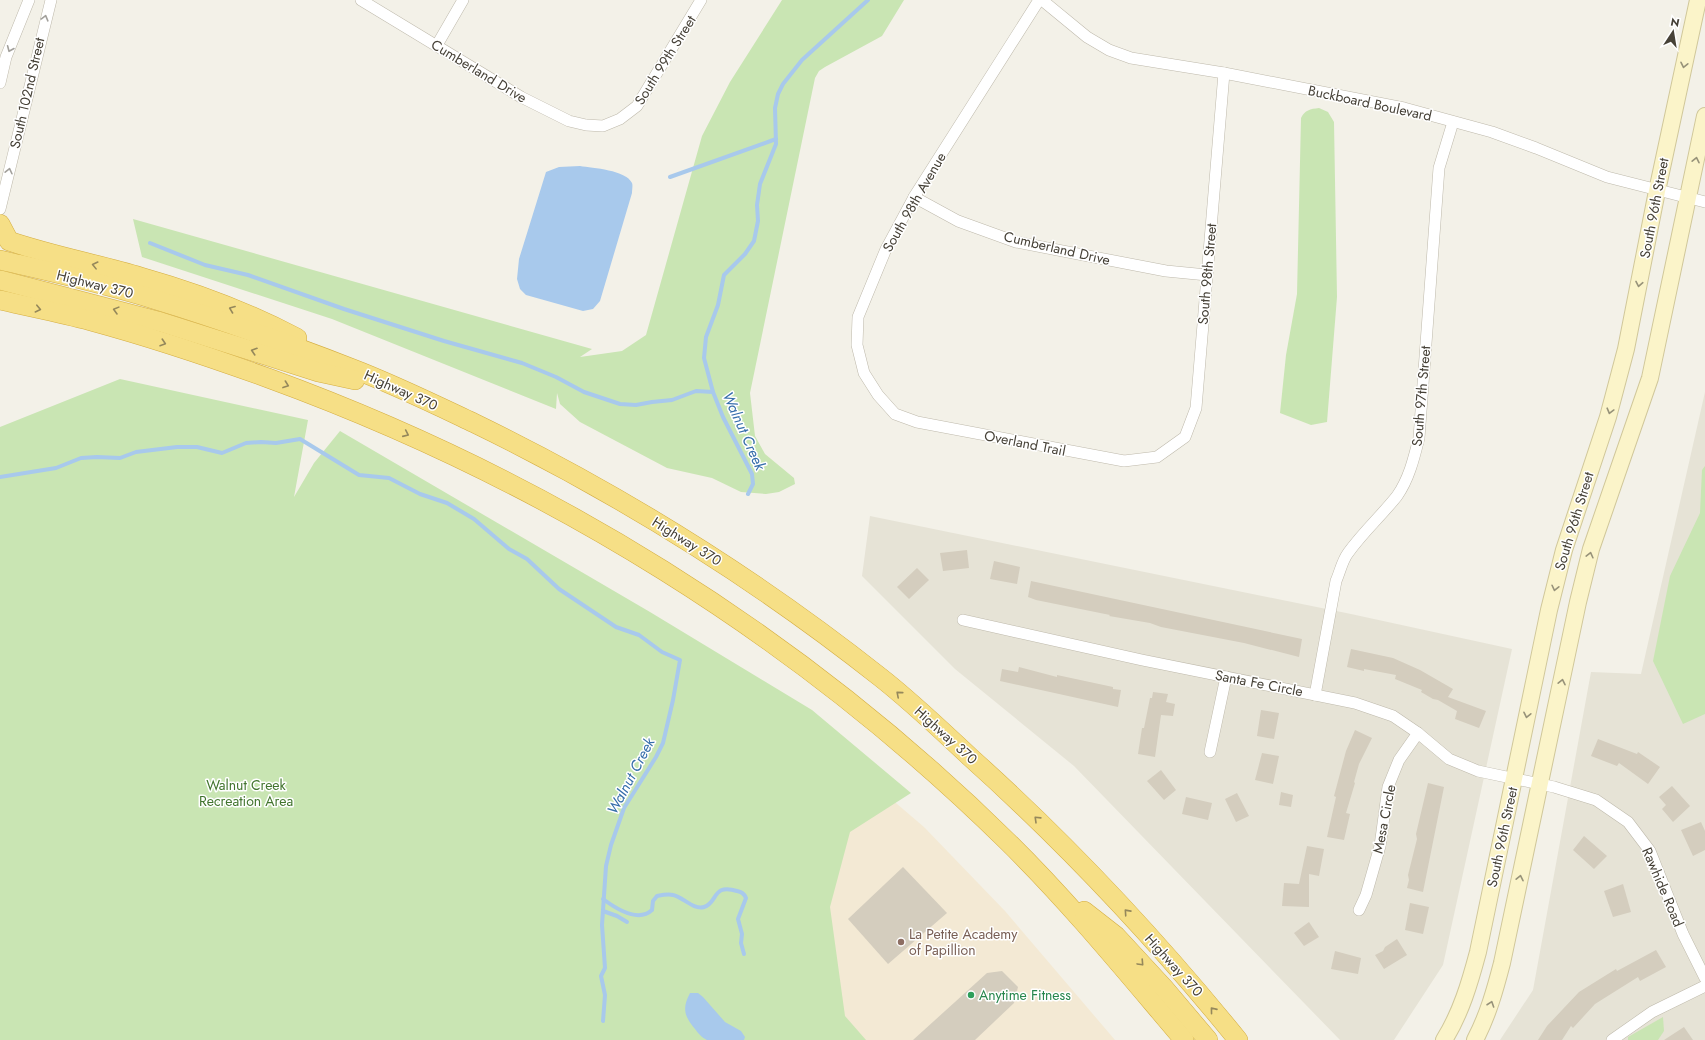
<svg xmlns="http://www.w3.org/2000/svg" width="1705" height="1040" viewBox="0 0 1705 1040" font-family="Jost,sans-serif">
<rect width="100%" height="100%" fill="#f3f1e8"/>
<!-- residential -->
<g fill="#e6e3d6">
<polygon points="1705,392 1705,1040 1500,1040 1533,990 1591,672 1641,674"/>
<polygon points="870,516 1351,614 1512,649 1443,965 1394,1040 1340,1040 1074,766 955,669 862,576"/>
</g>
<!-- commercial -->
<polygon fill="#f3e9d4" points="834,750 924,827 1005,911 1115,1040 829,1040 826,1036"/>
<!-- green -->
<g fill="#c9e5b3">
<polygon points="782,0 904,0 882,36 825,67 819,71 815,78 750,393 755,436 765,454 794,478 795,484 779,492 766,494 741,492 712,478 667,468 580,422 560,404 557,393 556,409 332,319 142,257 133,219 592,349 580,357 622,351 646,335 702,136 730,82"/>
<path d="M1319,108L1328,112L1334,122L1337,297L1327,422L1311,425L1280,413L1286,355L1297,294L1301,118C1305,110 1310,109 1319,108Z"/>
<polygon points="120,379 308,420 294,497 314,463 340,431 650,612 812,710 911,793 850,832 830,907 845,1016 866,1040 0,1040 0,427"/>
<polygon points="1705,466 1705,714 1683,724 1653,661 1670,576 1700,513 1702,470"/>
<polygon points="1663,1017 1664,1031 1658,1040 1628,1040 1628,1037"/>
</g>
<!-- water -->
<g fill="#a8c9ec">
<path d="M580,166C593,168 626,170 632,183C633,185 632,190 632,193L600,301L593,309L583,311L526,295L520,289L517,279L519,259L546,172L559,167Z"/>
<path d="M690,993H698L703,997L725,1022L741,1031L745,1037L744,1040C737,1040 713,1040 707,1040C702,1038 698,1033 695,1029C684,1016 682,1008 690,993Z"/>
</g>
<g fill="none" stroke-linecap="round" stroke-linejoin="round">
<!-- stream -->
<g stroke="#a8c9ec" stroke-width="4">
<polyline points="670,177 776,139"/>
<polyline points="150,243 205,265 248,275 344,309 444,341 522,363 556,377 584,392 620,404 636,405 652,402 672,400 696,391 713,392"/>
<polyline points="0,477 56,468 81,458 97,457 120,458 136,452 177,447 197,447 222,453 246,443 261,442 276,443 300,439 359,475 389,478 420,494 447,503 474,519 509,549 527,559 559,589 616,627 639,635 662,652 680,660 673,700 663,743 656,757 624,808 611,845 606,866 602,925 605,968 601,976 605,995 603,1021"/>
<polyline points="748,494 753,484 752,474 723,417 713,392 704,358 706,337 718,305 724,275 745,254 754,241 758,221 757,205 760,184 776,144 775,108 778,94 783,84 802,60 868,0"/>
<path d="M603,899C615,908 638,923 652,910L653,901L657,896C662,895 669,894 673,895C683,897 693,910 704,907C718,903 712,883 737,891C741,892 744,893 746,898L738,919L742,934L741,943L744,954"/>
<polyline points="603,911 617,916 627,922"/>
</g>
</g>
<!-- building -->
<g fill="#d4cdbe">
<polygon points="967,550 969,568 943,571 940,553"/>
<polygon points="994,561 1020,567 1017,584 990,579"/>
<polygon points="917,568 929,580 909,599 897,587"/>
<polygon points="1031,581 1302,639 1299,657 1244,643 1161,627 1150,623 1109,616 1110,615 1036,600 1028,597"/>
<polygon points="1351,649 1393,658 1420,670 1453,689 1448,697 1486,711 1479,728 1455,719 1457,711 1438,700 1433,699 1421,692 1422,690 1395,679 1396,675 1364,669 1364,671 1347,667"/>
<polygon points="1019,667 1057,677 1057,675 1113,687 1113,689 1121,690 1118,707 1000,681 1002,669 1018,672"/>
<polygon points="1153,692 1168,694 1166,702 1175,704 1173,716 1161,715 1155,757 1138,754 1142,728 1144,728 1150,698 1152,698"/>
<polygon points="1261,710 1279,713 1274,739 1257,736"/>
<polygon points="1355,730 1372,738 1359,764 1354,782 1355,783 1346,813 1350,814 1344,840 1327,837 1336,797 1334,796 1346,751"/>
<polygon points="1598,739 1637,754 1638,752 1660,767 1648,784 1619,763 1617,766 1591,756"/>
<polygon points="1262,753 1279,756 1273,784 1255,780"/>
<polygon points="1161,770 1176,790 1164,800 1147,781"/>
<polygon points="1428,783 1444,787 1423,892 1407,888 1409,880 1408,875 1417,839 1416,834"/>
<polygon points="1672,786 1690,806 1673,822 1662,809 1666,805 1659,797"/>
<polygon points="1281,792 1293,795 1291,807 1279,805"/>
<polygon points="1237,793 1249,816 1236,822 1225,799"/>
<polygon points="1186,797 1212,803 1208,820 1182,814"/>
<polygon points="1701,822 1705,831 1705,850 1693,856 1681,830"/>
<polygon points="1584,836 1607,856 1594,869 1573,850"/>
<polygon points="1307,846 1324,849 1319,876 1309,874 1309,907 1282,906 1284,883 1299,884"/>
<polygon points="903,867 947,913 888,964 848,919"/>
<polygon points="1623,884 1631,912 1613,917 1604,891"/>
<polygon points="1410,903 1429,907 1423,934 1405,930"/>
<polygon points="1309,922 1319,937 1304,946 1294,933"/>
<polygon points="1397,939 1407,955 1384,969 1375,955 1383,951 1385,947"/>
<polygon points="1656,950 1666,967 1640,981 1638,977 1595,1004 1573,1028 1571,1026 1562,1040 1538,1040 1547,1026 1579,992 1616,969 1617,971"/>
<polygon points="1335,951 1361,958 1358,974 1331,969"/>
<polygon points="1002,971 1018,987 1014,1003 975,1040 913,1040 987,973"/>
<polygon points="1684,1027 1693,1040 1664,1040"/>
</g>
<g fill="none" stroke-linecap="round" stroke-linejoin="round">
<defs>
<g id="minor">
<polyline points="361,0 521,97 569,121 586,125 603,126 620,119 637,106 701,0"/>
<polyline points="1039,0 914,197 886,249 858,317 857,345 864,373 878,395 895,414 917,422 1124,461 1157,457 1185,437 1196,408 1224,73"/>
<polyline points="1042,0 1087,37 1109,50 1131,58 1224,73 1404,108 1492,132 1536,148 1607,177 1705,202"/>
<polyline points="437,45 463,0"/>
<polyline points="0,83 6,57 29,0"/>
<polyline points="914,197 958,221 1016,242 1166,271 1207,275"/>
<polyline points="0,209 51,0"/>
<polyline points="963,620 1142,660 1355,703 1393,716 1418,733 1449,759 1478,771 1554,787 1596,800 1628,822 1650,851 1683,934 1705,978"/>
<path d="M1315,695L1336,581C1340,572 1342,561 1348,553C1363,532 1382,515 1397,496C1409,479 1414,458 1419,438L1439,168L1453,122"/>
<polyline points="1210,752 1226,677"/>
<polyline points="1359,910 1366,895 1380,846 1388,787 1399,760 1418,733"/>
<polyline points="1612,1040 1652,1012 1705,986"/>
</g>
<g id="secondary">
<path d="M1444,1040C1461,1013 1470,982 1478,952L1549,610L1564,550L1608,417L1626,349L1657,191L1698,0"/>
<path d="M1475,1040C1488,1015 1495,990 1502,963L1578,602L1591,549L1650,378L1705,116"/>
</g>
<g id="trunk">
<path d="M0,224L9,241C53,256 98,264 141,277C194,292 248,312 297,338"/>
<path d="M0,260C51,272 103,283 153,299C219,319 286,343 351,368C393,384 434,404 474,423C618,493 755,578 880,677C912,702 941,730 970,757C1067,844 1156,939 1238,1040"/>
<polyline points="0,280 161,322 318,372 355,380"/>
<path d="M0,300C30,307 61,313 91,321C150,337 210,357 268,378C545,479 798,635 1008,842C1071,904 1127,973 1184,1040"/>
<polyline points="1084,911 1116,936 1164,988 1208,1040"/>
</g>
</defs>
<!-- minor casing -->
<use href="#minor" stroke="#beb9ab" stroke-width="12"/>
<!-- secondary casing -->
<use href="#secondary" stroke="#d0c79a" stroke-width="18"/>
<!-- trunk casing -->
<use href="#trunk" stroke="#d4ad41" stroke-width="20"/>
<!-- minor -->
<use href="#minor" stroke="#fff" stroke-width="11"/>
<!-- secondary -->
<use href="#secondary" stroke="#fbf4c9" stroke-width="16"/>
<!-- trunk -->
<use href="#trunk" stroke="#f6df86" stroke-width="19"/>
</g>
<!-- one-way arrows -->
<defs><path id="oneway-chevron" d="M-2-3.5L2.5 0L-2 3.5" fill="none" stroke-width="1.6" stroke-linecap="round" stroke-linejoin="round"/></defs>
<g stroke="#a2a09b">
<use href="#oneway-chevron" transform="translate(45 18) rotate(-75)"/>
<use href="#oneway-chevron" transform="translate(10 49) rotate(113)"/>
<use href="#oneway-chevron" transform="translate(9 171) rotate(-77)"/>
</g>
<g stroke="#979279">
<use href="#oneway-chevron" transform="translate(1684 65) rotate(102)"/>
<use href="#oneway-chevron" transform="translate(1696 160) rotate(-78)"/>
<use href="#oneway-chevron" transform="translate(1639 284) rotate(101)"/>
<use href="#oneway-chevron" transform="translate(1610 411) rotate(105)"/>
<use href="#oneway-chevron" transform="translate(1590 555) rotate(-76)"/>
<use href="#oneway-chevron" transform="translate(1555 588) rotate(103)"/>
<use href="#oneway-chevron" transform="translate(1562 682) rotate(-78)"/>
<use href="#oneway-chevron" transform="translate(1527 715) rotate(102)"/>
<use href="#oneway-chevron" transform="translate(1520 878) rotate(-78)"/>
<use href="#oneway-chevron" transform="translate(1491 1004) rotate(-71)"/>
</g>
<g stroke="#95885b">
<use href="#oneway-chevron" transform="translate(95 265) rotate(-166)"/>
<use href="#oneway-chevron" transform="translate(38 309) rotate(13)"/>
<use href="#oneway-chevron" transform="translate(232 309) rotate(-159)"/>
<use href="#oneway-chevron" transform="translate(116 310) rotate(-165)"/>
<use href="#oneway-chevron" transform="translate(163 343) rotate(18)"/>
<use href="#oneway-chevron" transform="translate(254 351) rotate(-162)"/>
<use href="#oneway-chevron" transform="translate(286 385) rotate(20)"/>
<use href="#oneway-chevron" transform="translate(406 434) rotate(24)"/>
<use href="#oneway-chevron" transform="translate(899 694) rotate(-139)"/>
<use href="#oneway-chevron" transform="translate(1037 819) rotate(-136)"/>
<use href="#oneway-chevron" transform="translate(1127 912) rotate(-132)"/>
<use href="#oneway-chevron" transform="translate(1141 963) rotate(47)"/>
<use href="#oneway-chevron" transform="translate(1213 1010) rotate(-129)"/>
</g>
<!-- markers -->
<circle fill="#8d6e63" stroke="#fff" stroke-width="1.5" cx="901" cy="942" r="4"/>
<circle fill="#2e9e5b" stroke="#fff" stroke-width="1.5" cx="971" cy="995" r="4"/>
<g text-anchor="middle" stroke-width="3" stroke-linejoin="round" paint-order="stroke">
<!-- street labels -->
<g font-size="14" fill="#464137" stroke="#fff">
<text transform="translate(665 60) rotate(-58)" y="5">South 99th Street</text>
<text transform="translate(479 71) rotate(31)" y="5">Cumberland Drive</text>
<text transform="translate(27 93) rotate(-77)" y="5">South 102nd Street</text>
<text transform="translate(1370 103) rotate(12)" y="5">Buckboard Boulevard</text>
<text transform="translate(914 202) rotate(-60)" y="5">South 98th Avenue</text>
<text transform="translate(1654 208) rotate(-79)" y="5">South 96th Street</text>
<text transform="translate(1057 248) rotate(13)" y="5">Cumberland Drive</text>
<text transform="translate(1207 274) rotate(-85)" y="5">South 98th Street</text>
<text transform="translate(95 284) rotate(14)" y="5">Highway 370</text>
<text transform="translate(401 390) rotate(24)" y="5">Highway 370</text>
<text transform="translate(1421 396) rotate(-85)" y="5">South 97th Street</text>
<text transform="translate(1025 443) rotate(11)" y="5">Overland Trail</text>
<text transform="translate(1574 521) rotate(-73)" y="5">South 96th Street</text>
<text transform="translate(687 541) rotate(32)" y="5">Highway 370</text>
<text transform="translate(1259 683) rotate(11)" y="5">Santa Fe Circle</text>
<text transform="translate(946 735) rotate(42)" y="5">Highway 370</text>
<text transform="translate(1384 819) rotate(-79)" y="5">Mesa Circle</text>
<text transform="translate(1502 837) rotate(-78)" y="5">South 96th Street</text>
<text transform="translate(1663 887) rotate(67)" y="5">Rawhide Road</text>
<text transform="translate(1174 965) rotate(48)" y="5">Highway 370</text>
</g>
<!-- park labels -->
<g font-size="14" fill="#41742d" stroke="#fff">
<text x="246" y="790">Walnut Creek<tspan x="246" dy="16">Recreation Area</tspan></text>
</g>
<!-- education labels -->
<g font-size="14" fill="#785e54" stroke="#fff" text-anchor="start">
<text x="909" y="939">La Petite Academy<tspan x="909" dy="16">of Papillion</tspan></text>
</g>
<!-- leisure labels -->
<g font-size="14" fill="#27864d" stroke="#fff" text-anchor="start">
<text x="979" y="1000">Anytime Fitness</text>
</g>
<!-- water labels -->
<g font-size="15" font-style="italic" fill="#366eab" stroke="#fff">
<text transform="translate(744 431) rotate(66)" y="5">Walnut Creek</text>
<text transform="translate(631 776) rotate(-62)" y="5">Walnut Creek</text>
</g>
</g>
<!-- north arrow -->
<g transform="translate(1673 32) rotate(12)" stroke="#ffffff" stroke-width="3" paint-order="stroke">
<path d="M0-3L7 15L0 10L-7 15Z" fill="#464137"/>
<text y="-6" font-size="11" font-weight="bold" text-anchor="middle" fill="#464137">N</text>
</g>
</svg>
